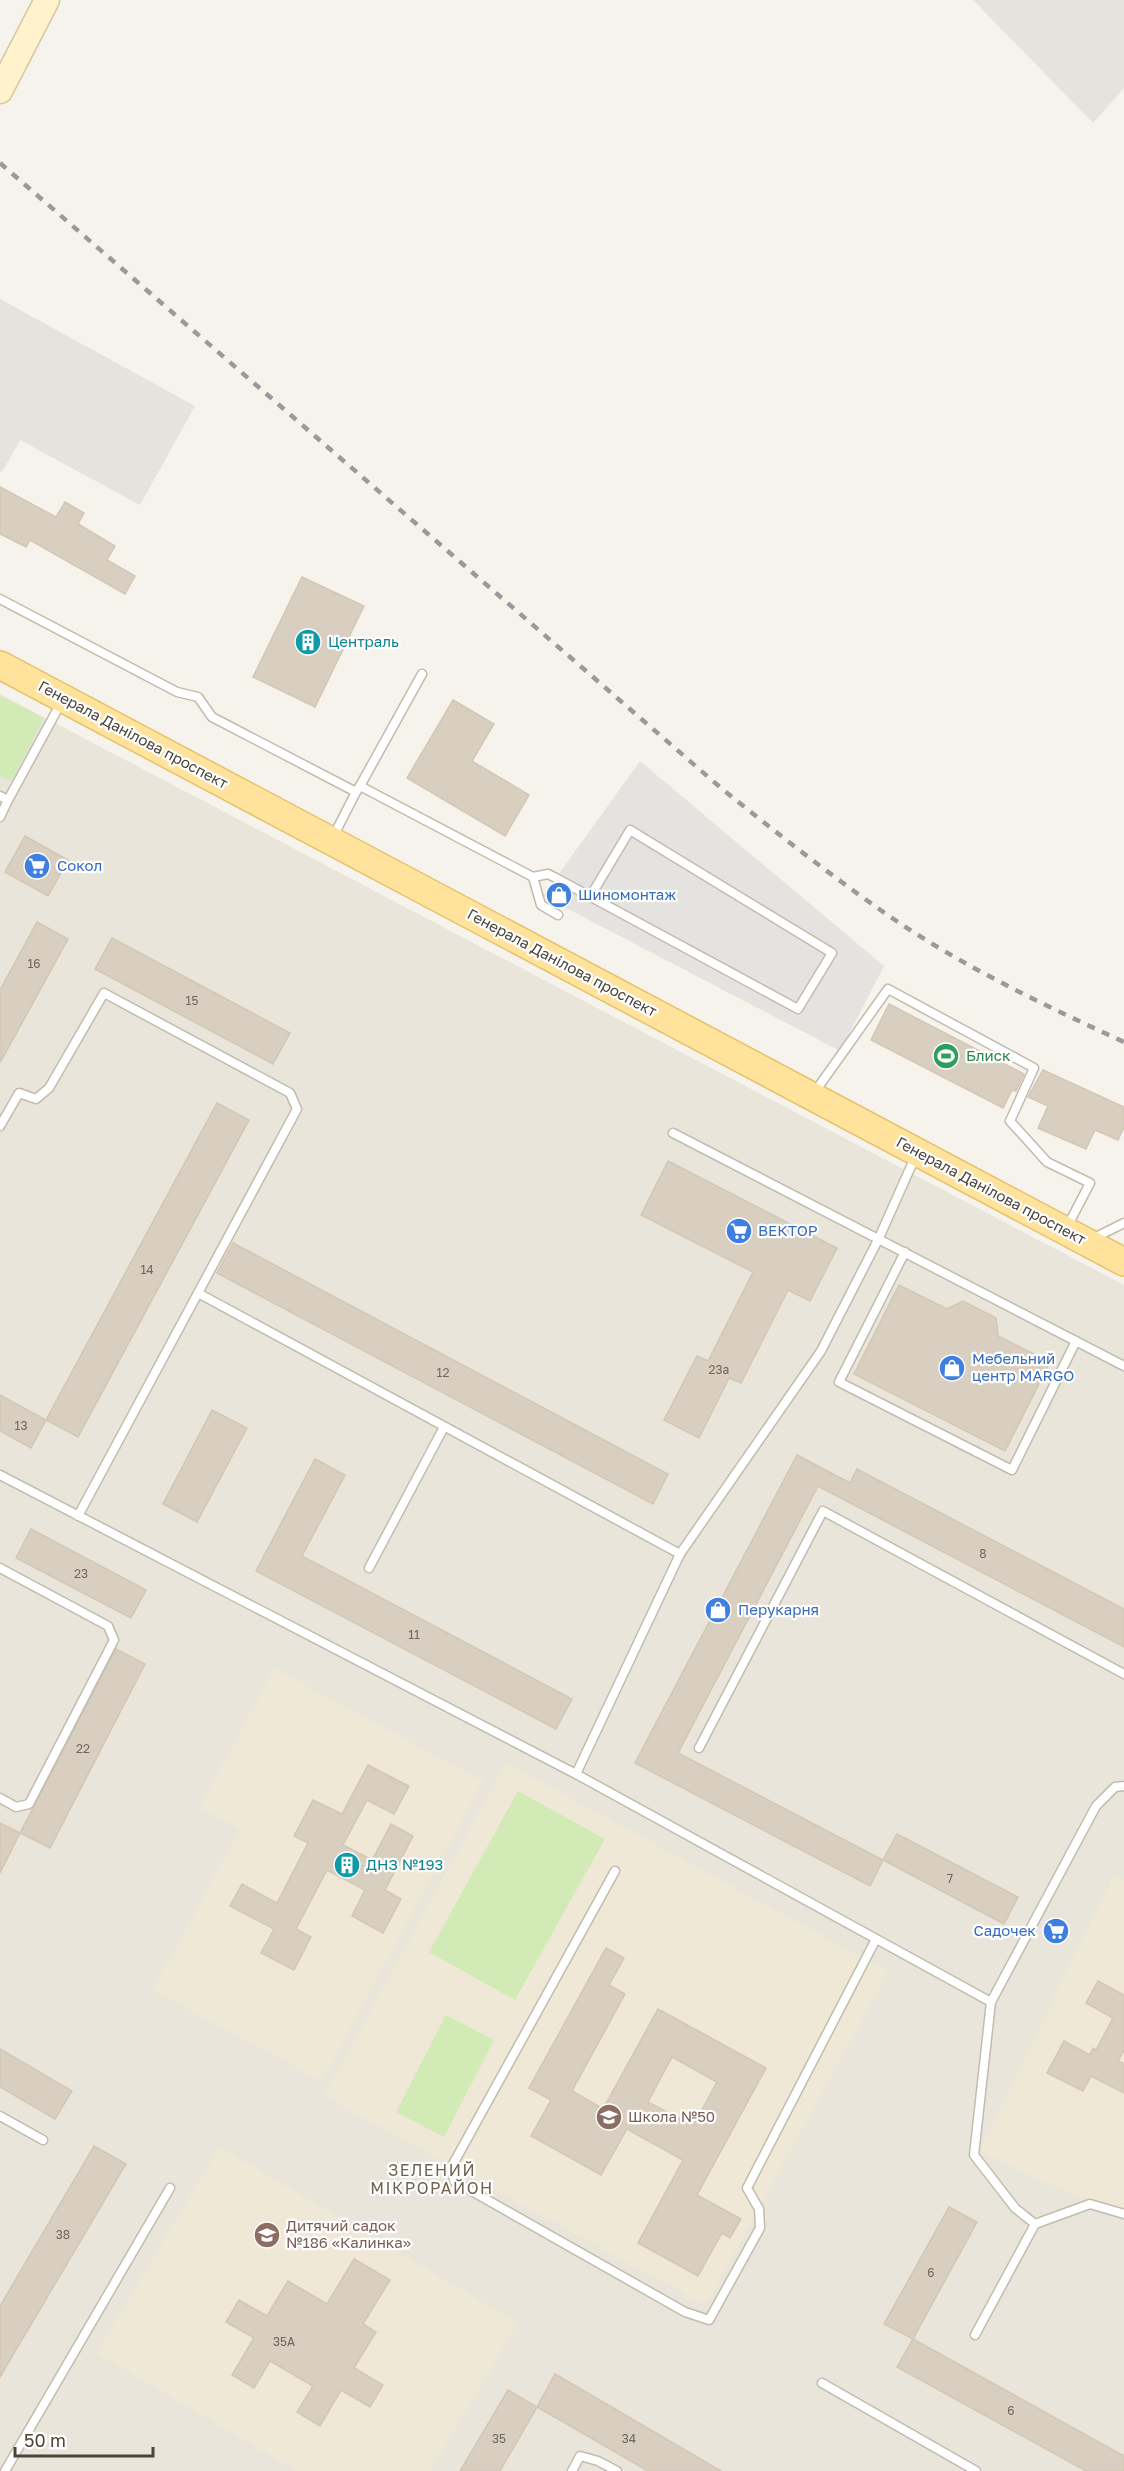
<svg xmlns="http://www.w3.org/2000/svg" width="1124" height="2471" viewBox="0 0 1124 2471" font-family="'Golos Text',sans-serif">
<rect width="100%" height="100%" fill="#f6f3ec"/>
<!-- residential -->
<polygon fill="#eae5da" points="0,694 1124,1285 1124,2471 0,2471"/>
<!-- industrial -->
<g fill="#e6e2dd">
<polygon points="973,0 1124,0 1124,88 1093,123"/>
<polygon points="0,299 195,406 140,505 20,440 2,472 0,471"/>
</g>
<!-- education -->
<g fill="#efe8d6">
<polygon points="274,1669 483,1781 322,2081 153,1990 240,1829 200,1807"/>
<polygon points="506,1763 888,1972 706,2305 324,2096"/>
<polygon points="1114,1875 1124,1880 1124,2220 980,2150"/>
<polygon points="219,2147 518,2323 430,2471 297,2471 97,2353"/>
</g>
<!-- green -->
<g fill="#d2eab5">
<polygon points="0,696 44,718 14,776 10,780 0,777"/>
<polygon points="518,1791 605,1839 515,2000 429,1952"/>
<polygon points="446,2015 494,2040 444,2137 396,2112"/>
</g>
<!-- parking -->
<polygon fill="#e5e3e0" points="640,761 884,966 840,1051 543,896"/>
<!-- building -->
<g fill="#d8cfc1" stroke="#d3c7b4" stroke-width="1.5" fill-rule="evenodd">
<polygon points="0,487 56,517 65,502 84,513 78,524 115,546 107,560 135,576 125,594 30,540 26,547 0,534"/>
<polygon points="302,577 364,606 315,707 253,677"/>
<polygon points="453,700 494,724 472,761 529,795 505,836 407,778"/>
<polygon points="25,836 68,860 48,896 5,872"/>
<polygon points="37,922 68,939 0,1063 0,990"/>
<polygon points="112,938 290,1033 273,1064 95,969"/>
<polygon points="889,1004 1024,1074 1016,1091 1012,1090 1003,1108 871,1040"/>
<polygon points="1043,1070 1124,1107 1124,1127 1118,1140 1095,1130 1086,1149 1038,1128 1048,1106 1028,1097"/>
<polygon points="217,1103 249,1120 78,1437 46,1420"/>
<polygon points="668,1161 837,1248 810,1301 788,1290 741,1383 729,1378 699,1438 664,1420 697,1356 708,1361 753,1272 641,1215"/>
<polygon points="233,1243 668,1474 653,1504 217,1273"/>
<polygon points="899,1285 947,1309 963,1301 996,1318 998,1336 1050,1362 1005,1451 854,1374"/>
<polygon points="0,1395 46,1420 31,1448 0,1431"/>
<polygon points="212,1410 247,1428 197,1522 163,1504"/>
<polygon points="797,1455 850,1483 857,1469 1124,1609 1124,1647 818,1486 678,1753 883,1860 870,1886 635,1763"/>
<polygon points="315,1459 345,1475 302,1556 572,1699 556,1729 256,1571"/>
<polygon points="31,1529 146,1590 131,1618 16,1558"/>
<polygon points="116,1649 145,1664 50,1848 20,1833"/>
<polygon points="368,1765 409,1786 394,1814 367,1800 343,1845 372,1860 391,1824 413,1836 385,1890 401,1899 383,1933 352,1916 365,1890 327,1870 296,1929 311,1937 294,1970 261,1953 274,1929 230,1906 242,1884 277,1903 308,1843 294,1836 313,1800 342,1814"/>
<polygon points="0,1823 20,1833 0,1873"/>
<polygon points="897,1834 1018,1897 1004,1924 883,1860"/>
<path d="M606,1948L624,1958L609,1985L625,1994L572,2091L603,2109L658,2009L766,2068L697,2195L741,2219L730,2238L722,2233L698,2276L638,2243L683,2160L627,2129L601,2175L531,2136L551,2100L529,2088ZM672,2057L717,2082L693,2126L648,2102Z"/>
<polygon points="1098,1981 1124,1995 1124,2050 1118,2061 1124,2064 1124,2093 1091,2076 1083,2091 1047,2073 1064,2041 1090,2055 1093,2048 1096,2050 1113,2018 1086,2003"/>
<polygon points="0,2049 72,2091 55,2119 0,2087"/>
<polygon points="94,2146 126,2164 0,2377 0,2306"/>
<polygon points="949,2207 977,2222 913,2339 884,2324"/>
<polygon points="354,2259 390,2280 363,2324 376,2332 354,2368 383,2385 370,2407 341,2390 320,2426 297,2412 313,2386 270,2361 254,2388 232,2375 254,2338 226,2322 239,2300 267,2316 288,2281 327,2304"/>
<polygon points="913,2339 1124,2456 1124,2471 1086,2471 897,2367"/>
<polygon points="555,2374 721,2471 648,2471 537,2407"/>
<polygon points="508,2390 537,2407 500,2471 460,2471"/>
</g>
<g fill="none" stroke-linecap="round" stroke-linejoin="round">
<defs>
<g id="service">
<polyline points="0,599 177,692 198,697 212,717 356,792 333,837"/>
<polyline points="360,786 422,674"/>
<polyline points="356,792 360,786 533,877 548,874 556,878 798,1009 832,953 630,830 590,897"/>
<polyline points="0,796 8,800 0,817"/>
<polyline points="8,800 62,701"/>
<polyline points="533,877 541,905 558,915"/>
<polyline points="814,1093 888,989 1034,1068 1010,1121 1047,1162 1090,1183 1066,1229"/>
<polyline points="0,1126 19,1093 36,1099 49,1088 104,993 290,1093 297,1109 78,1516"/>
<polyline points="673,1133 1124,1366"/>
<polyline points="916,1155 879,1238 821,1351 680,1554 576,1774 991,2002"/>
<polyline points="1092,1239 1124,1223"/>
<polyline points="905,1252 839,1382 1012,1470 1076,1341"/>
<polyline points="198,1293 680,1554"/>
<polyline points="0,1475 576,1774"/>
<polyline points="0,1568 108,1626 114,1640 29,1804 16,1807 0,1798"/>
<polyline points="369,1568 444,1427"/>
<polyline points="699,1748 823,1511 1124,1674"/>
<polyline points="615,1871 452,2166 454,2181 685,2312 709,2320 760,2228 759,2209 747,2188 876,1939"/>
<polyline points="0,2116 43,2140"/>
<polyline points="1035,2224 1090,2204 1124,2214"/>
<polyline points="975,2335 1035,2224 1015,2208 974,2155 991,2002 1096,1806 1115,1787 1124,1786"/>
<polyline points="822,2383 976,2471"/>
<polyline points="5,2471 170,2188"/>
<polyline points="572,2471 580,2456 598,2461 617,2471"/>
</g>
<polyline id="secondary" points="0,91 47,0"/>
<polyline id="primary" points="0,665 1124,1262"/>
</defs>
<!-- service casing -->
<use href="#service" stroke="#c2bbae" stroke-width="11"/>
<!-- secondary casing -->
<use href="#secondary" stroke="#d6c79b" stroke-width="27"/>
<!-- primary casing -->
<use href="#primary" stroke="#e6c16a" stroke-width="30"/>
<!-- service -->
<use href="#service" stroke="#fff" stroke-width="8"/>
<!-- secondary -->
<use href="#secondary" stroke="#fff3cd" stroke-width="24"/>
<!-- primary -->
<use href="#primary" stroke="#ffe39c" stroke-width="27"/>
<!-- rail -->
<path stroke="#9a9a9a" stroke-width="4.5" stroke-dasharray="8 8" stroke-linecap="butt" d="M0,163L721,788C778,834 835,879 895,920C966,968 1046,1006 1124,1042"/>
</g>
<!-- icons -->
<defs>
<symbol id="building-disc" viewBox="-11 -11 22 22"><circle r="9.5" fill="#0f9aa8" stroke="#fff"/><path d="M-4-6H4V6H1V3H-1V6H-4ZM-2.5-4.3h1.7v1.8h-1.7ZM.8-4.3h1.7v1.8H.8ZM-2.5-1h1.7V.8h-1.7ZM.8-1h1.7V.8H.8Z" fill="#fff"/></symbol>
<symbol id="supermarket-disc" viewBox="-11 -11 22 22"><circle r="9.5" fill="#3f7fe0" stroke="#fff"/><path d="M-6-5.5h2.5l.6 2H6L4.5 2H-2.5L-4.4-4H-6ZM-1.5 3.2a1.3 1.3 0 1 0 .1 0ZM3 3.2a1.3 1.3 0 1 0 .1 0Z" fill="#fff"/></symbol>
<symbol id="shop-disc" viewBox="-11 -11 22 22"><circle r="9.5" fill="#3f7fe0" stroke="#fff"/><path d="M-5-2.5h2.3a2.7 3.5 0 0 1 5.4 0H5L5.5 6h-11ZM-1.5-2.5h3a1.5 2.3 0 0 0-3 0Z" fill="#fff"/></symbol>
<symbol id="stadium-disc" viewBox="-11 -11 22 22"><circle r="9.5" fill="#2e9e5b" stroke="#fff"/><path d="M0-5a6.5 5 0 1 0 0 10a6.5 5 0 1 0 0-10ZM-3.5-1.8h7v3.6h-7Z" fill="#fff"/></symbol>
<symbol id="school-disc" viewBox="-11 -11 22 22"><circle r="9.5" fill="#8d6e63" stroke="#fff"/><path d="M0-5L7-2L0 1L-7-2ZM-4 1L0 2.5L4 1V4Q0 6-4 4Z" fill="#fff"/></symbol>
</defs>
<g fill-rule="evenodd">
<use href="#building-disc" x="293" y="627" width="30" height="30"/>
<use href="#supermarket-disc" x="22" y="851" width="30" height="30"/>
<use href="#shop-disc" x="544" y="880" width="30" height="30"/>
<use href="#stadium-disc" x="931" y="1041" width="30" height="30"/>
<use href="#supermarket-disc" x="724" y="1216" width="30" height="30"/>
<use href="#shop-disc" x="937" y="1353" width="30" height="30"/>
<use href="#shop-disc" x="703" y="1595" width="30" height="30"/>
<use href="#building-disc" x="332" y="1850" width="30" height="30"/>
<use href="#supermarket-disc" x="1041" y="1916" width="30" height="30"/>
<use href="#school-disc" x="594" y="2102" width="30" height="30"/>
<use href="#school-disc" x="252" y="2220" width="30" height="30"/>
</g>
<g text-anchor="middle" stroke-width="4.5" stroke-linejoin="round" paint-order="stroke">
<!-- number labels -->
<g font-size="12" fill="#6e675b">
<text x="34" y="968">16</text>
<text x="192" y="1005">15</text>
<text x="147" y="1274">14</text>
<text x="719" y="1374">23а</text>
<text x="443" y="1377">12</text>
<text x="21" y="1430">13</text>
<text x="983" y="1558">8</text>
<text x="81" y="1578">23</text>
<text x="414" y="1639">11</text>
<text x="83" y="1753">22</text>
<text x="950" y="1883">7</text>
<text x="63" y="2239">38</text>
<text x="931" y="2277">6</text>
<text x="284" y="2346">35А</text>
<text x="1011" y="2415">6</text>
<text x="499" y="2443">35</text>
<text x="629" y="2443">34</text>
</g>
<!-- culture labels -->
<g font-size="15" fill="#0d838f" stroke="#fff" text-anchor="start">
<text x="328" y="647">Централь</text>
<text x="366" y="1870">ДНЗ №193</text>
</g>
<!-- street labels -->
<g font-size="15" fill="#4b4439" stroke="#fff">
<text transform="translate(133 735) rotate(28)" y="5">Генерала Данілова проспект</text>
<text transform="translate(562 963) rotate(28)" y="5">Генерала Данілова проспект</text>
<text transform="translate(991 1191) rotate(28)" y="5">Генерала Данілова проспект</text>
</g>
<!-- shop labels -->
<g font-size="15" fill="#366cbe" stroke="#fff" text-anchor="start">
<text x="57" y="871">Сокол</text>
<text x="578" y="900">Шиномонтаж</text>
<text x="758" y="1236">ВЕКТОР</text>
<text x="972" y="1364">Мебельний<tspan x="972" dy="17">центр MARGO</tspan></text>
<text x="738" y="1615">Перукарня</text>
<text x="1036" y="1936" text-anchor="end">Садочек</text>
</g>
<!-- leisure labels -->
<g font-size="15" fill="#27864d" stroke="#fff" text-anchor="start">
<text x="966" y="1061">Блиск</text>
</g>
<!-- education labels -->
<g font-size="15" fill="#785e54" stroke="#fff" text-anchor="start">
<text x="628" y="2122">Школа №50</text>
<text x="286" y="2231">Дитячий садок<tspan x="286" dy="17">№186 «Калинка»</tspan></text>
</g>
<!-- neighbourhood labels -->
<g font-size="16" letter-spacing="1.5" fill="#6e6250" stroke="#fff">
<text x="432" y="2176">ЗЕЛЕНИЙ<tspan x="432" dy="18">МІКРОРАЙОН</tspan></text>
</g>
</g>
<!-- scale -->
<path d="M15 2447v9h138v-9" fill="none" stroke="#4b4439" stroke-width="3"/>
<text x="24" y="2447" font-size="18" fill="#4b4439" stroke="#ffffff" stroke-width="4.5" paint-order="stroke">50 m</text>
</svg>
